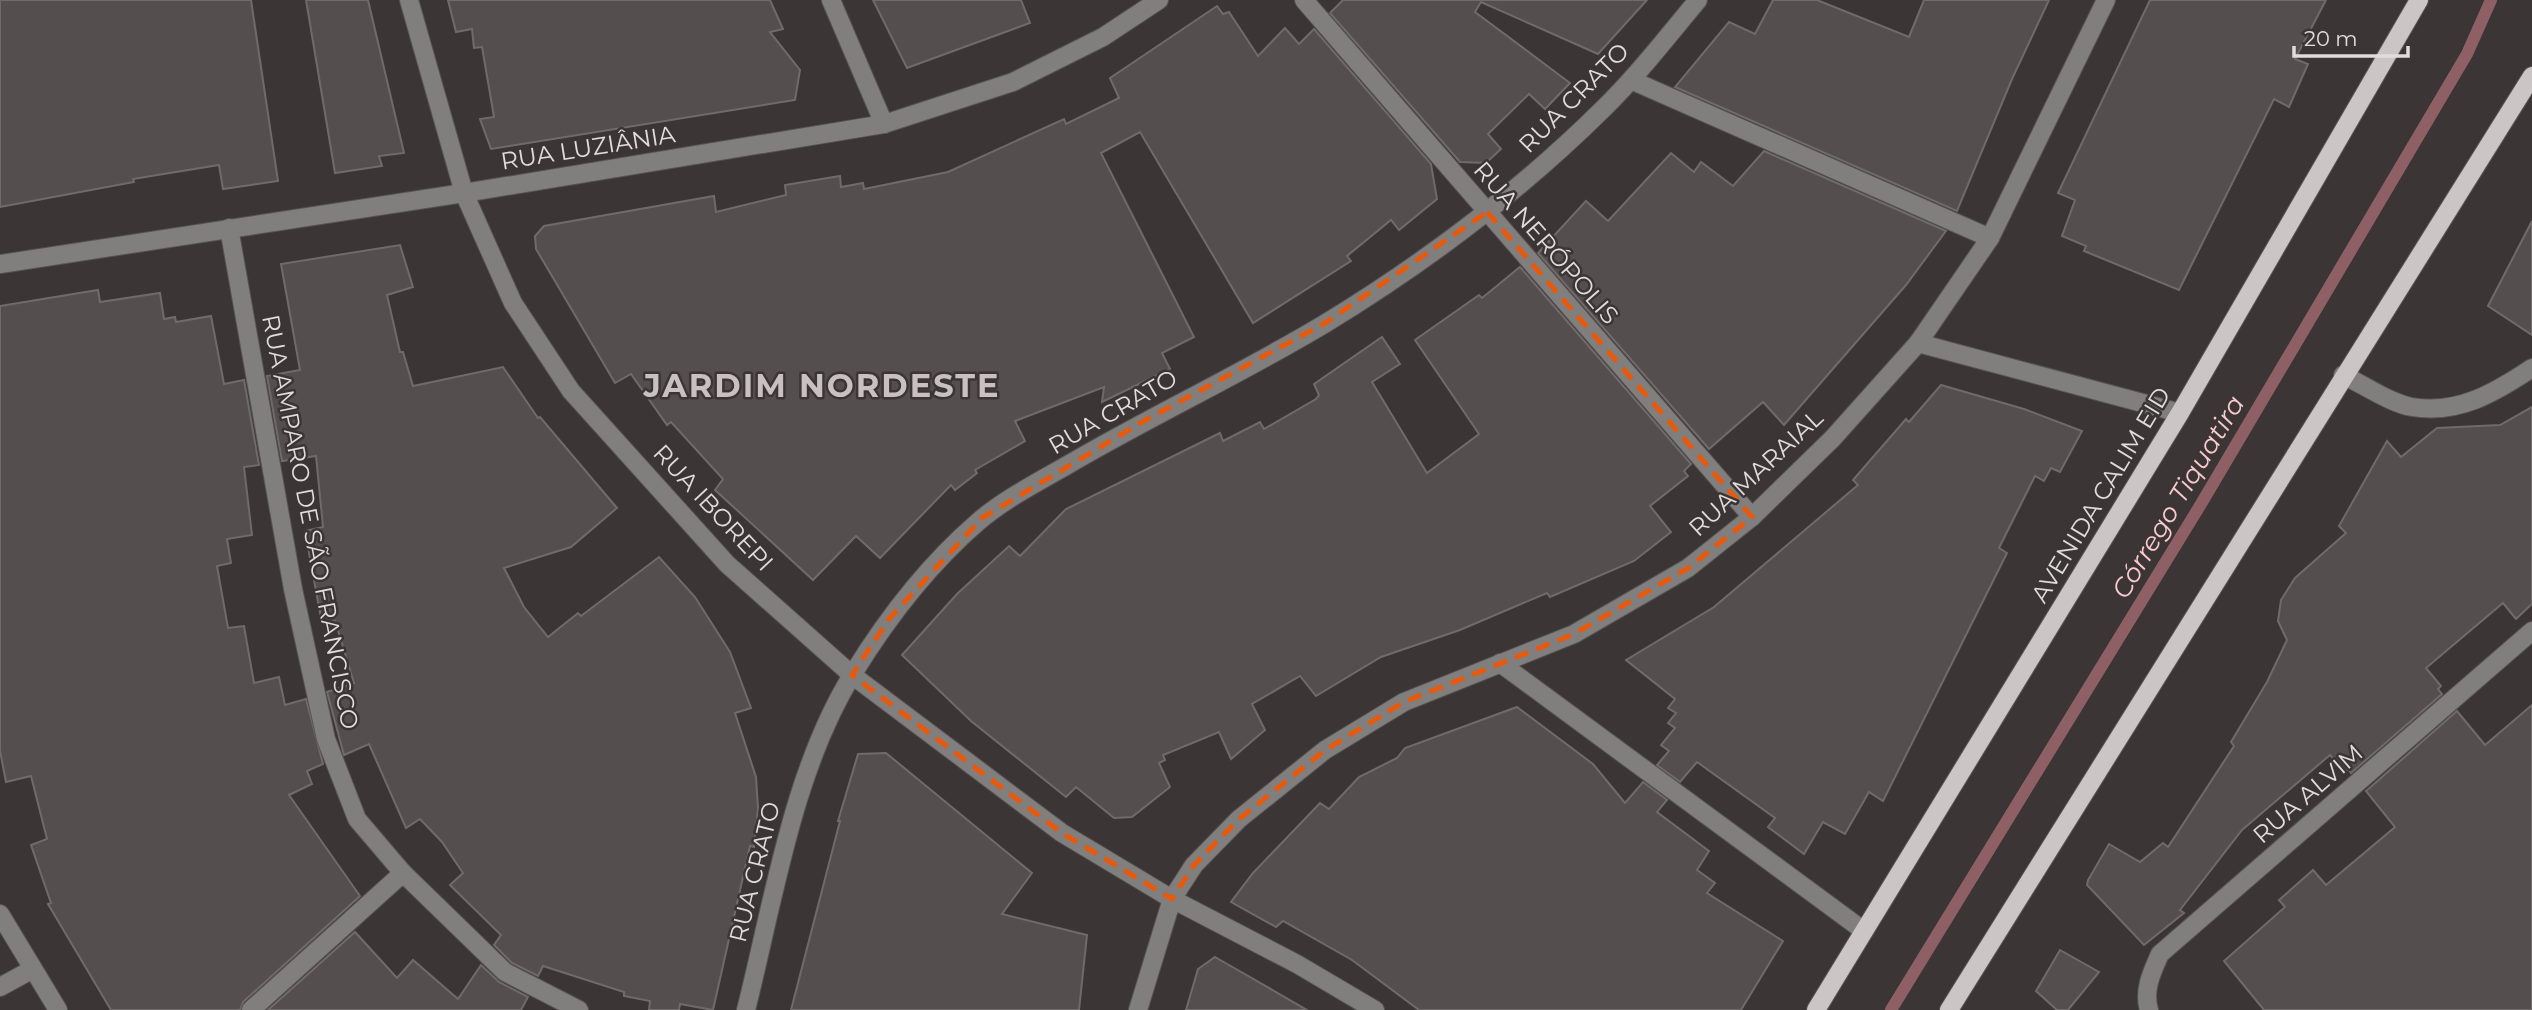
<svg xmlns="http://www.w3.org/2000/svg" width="2532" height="1010" viewBox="0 0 2532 1010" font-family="Montserrat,sans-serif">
<rect width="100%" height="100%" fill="#3b3535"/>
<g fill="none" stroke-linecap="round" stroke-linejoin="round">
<!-- stream -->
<polyline stroke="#8e5f65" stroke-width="12" points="1891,1010 2201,504 2467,54 2491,0"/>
</g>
<!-- building -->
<g fill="#554e4f" stroke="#716a6b" stroke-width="2">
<polygon points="0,0 251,0 278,181 223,189 219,165 133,179 134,182 0,207"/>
<polygon points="306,0 368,0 404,153 379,156 382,166 335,173"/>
<polygon points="448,0 770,0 783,29 770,32 800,70 795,100 491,149 480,119 494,117 482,47 474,48 472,29 456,32"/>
<polygon points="873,0 1021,0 1030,23 907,68"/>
<polygon points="1343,0 1647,0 1598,54 1481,2 1475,12 1570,83 1545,109 1529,94 1488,134 1501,149 1486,163 1460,162 1330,13"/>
<polygon points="1773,0 1817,0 1909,37 1924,0 2049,0 2012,79 1957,211 1675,87 1729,22 1755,34"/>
<polygon points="2150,0 2326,0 2295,59 2308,64 2289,107 2274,99 2179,290 2084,251 2086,246 2062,236 2075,200 2058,193"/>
<polygon points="1217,6 1223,14 1229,12 1258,56 1285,28 1299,44 1314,29 1431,164 1437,199 1399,230 1391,220 1347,256 1351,261 1253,323 1140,132 1101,153 1194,337 1162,353 1170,369 1102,402 1104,387 1015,421 1025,441 975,470 977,473 955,490 951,485 880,558 856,536 813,580 715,490 723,479 671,422 667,425 631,374 615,383 536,249 535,236 544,226 714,196 716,212 786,195 785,185 840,176 841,187 863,183 864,189 948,172 1064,119 1066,124 1119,98 1110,78"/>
<polygon points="1764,151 1946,231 1906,285 1784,425 1763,402 1709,449 1538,253 1586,201 1608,221 1671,153 1694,172 1701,162 1733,186"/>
<polygon points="2532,221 2532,335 2488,306"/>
<polygon points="400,245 413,287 387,295 400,352 403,352 413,386 503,367 538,418 540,417 617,508 571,547 504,568 524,607 548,637 578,613 581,616 659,557 695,597 730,652 751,708 735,713 756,777 758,808 754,847 750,846 713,1010 680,1004 679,1010 649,1010 650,1001 624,996 624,992 543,966 538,976 512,963 494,945 501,935 450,885 463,873 442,842 420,819 406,828 369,744 344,755 327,692 354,683 335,621 322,624 305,531 323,527 316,456 282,461 267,376 300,370 281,264"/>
<polygon points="1520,267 1691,464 1684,471 1688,476 1650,506 1671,532 1634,561 1550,597 1547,593 1460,630 1381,657 1316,696 1300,676 1252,704 1265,730 1231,759 1219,732 1163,755 1165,760 1159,763 1170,787 1132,817 1114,818 1076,787 1066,797 971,721 902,655 957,594 1009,546 1020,556 1066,509 1220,433 1223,441 1260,422 1264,429 1316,399 1319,395 1314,384 1382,337 1400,364 1372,382 1427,473 1479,434 1415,340 1479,295 1482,298"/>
<polygon points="98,290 100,302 160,293 164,319 175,317 176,322 211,316 224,384 244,380 259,465 244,467 252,535 227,539 231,563 217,566 228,628 244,626 254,683 279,677 285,705 306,699 323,764 307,771 312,784 289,795 360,896 243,1002 240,1010 111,1010 48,904 51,903 31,845 47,839 31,776 6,782 0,751 0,306"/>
<polygon points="1941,385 2024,409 2082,431 2060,472 2051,468 2044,481 2035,476 1999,548 2007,553 1883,801 1869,792 1845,834 1823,822 1804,854 1768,827 1775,818 1697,762 1680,782 1657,765 1669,751 1661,745 1675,728 1668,723 1676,713 1668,708 1675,699 1626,660 1714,607 1858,485 1853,480 1906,419 1909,422"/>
<polygon points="2532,407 2532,604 2516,619 2503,603 2426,668 2441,686 2438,689 2442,694 2351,773 2348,769 2345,772 2330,755 2242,830 2180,910 2184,913 2144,945 2087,885 2088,880 2109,844 2140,862 2163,843 2168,847 2234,746 2231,742 2267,682 2287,640 2278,621 2281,600 2295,578 2346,533 2339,526 2387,441 2401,457 2437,428 2500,425"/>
<polygon points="2532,705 2532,1010 2264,1010 2224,961 2285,907 2279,900 2313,870 2326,885 2395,827 2366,791 2457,711 2485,745"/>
<polygon points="1517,707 1593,764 1625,803 1643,782 1667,800 1657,812 1709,851 1697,870 1715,883 1707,893 1783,941 1741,1010 1419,1010 1352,960 1283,921 1276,927 1231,902 1253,873 1320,803 1329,809 1359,777 1397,758 1405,748"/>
<polygon points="886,753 1032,873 1002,914 1087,935 1079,1010 791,1010 840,821 838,821 858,754"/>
<polygon points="355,932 397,978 413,960 458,999 481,965 499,982 528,997 521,1010 268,1010"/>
<polygon points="2060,950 2099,972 2068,1010 2057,1010 2036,991"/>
<polygon points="1215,957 1250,977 1307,1010 1186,1010 1198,969"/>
</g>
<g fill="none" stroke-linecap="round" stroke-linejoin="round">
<defs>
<g id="minor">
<polyline points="409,0 464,193 513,303 571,391 727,564 852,675 1062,833 1172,899 1297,964 1375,1010"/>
<polyline points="831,0 884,124"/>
<polyline points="1304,0 1752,517"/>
<polyline points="1631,80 1990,238"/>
<polyline points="229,228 293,589 326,739 357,819 403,873 505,972 579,1010"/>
<polyline points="0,264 464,193 884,124 1013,82 1103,37 1159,0"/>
<polyline points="1918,343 2180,413"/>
<path d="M2343,375C2364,385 2390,403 2412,407C2458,415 2496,392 2532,368"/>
<polyline points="1500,663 1864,931"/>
<polyline points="0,914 58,1010"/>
<polyline points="0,987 33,969"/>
<polyline points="251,1010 403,873"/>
<path d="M746,1010C774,899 793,769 854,672C888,617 929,564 979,521C1006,498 1040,481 1071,463C1155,414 1243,373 1326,323C1426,262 1519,192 1602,110C1637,76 1667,37 1698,0"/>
<polyline points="1138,1010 1172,899 1194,865 1239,819 1325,750 1404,702 1574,634 1688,568 1752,517 1833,438 1918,343 1990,238 2106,0"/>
<path d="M2149,1010C2143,990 2152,972 2160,954L2532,631"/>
</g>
<g id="major">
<polyline points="1816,1010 2180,413 2419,0"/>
<polyline points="1949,1010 2532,76"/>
</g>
</defs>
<!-- minor casing -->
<use href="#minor" stroke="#595353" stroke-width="20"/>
<!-- major casing -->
<use href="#major" stroke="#595353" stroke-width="20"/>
<!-- minor -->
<use href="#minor" stroke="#817e7e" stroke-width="18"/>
<!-- major -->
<use href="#major" stroke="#ccc5c5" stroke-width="18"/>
</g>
<!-- marked area -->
<path fill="none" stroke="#e8590c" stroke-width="5" stroke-dasharray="14 9" stroke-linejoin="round" d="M1487,212L1752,517L1688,568L1574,634L1404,702L1325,750L1239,819L1194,865L1172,899L1062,833L852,675L889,619L982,518L1142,422L1325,323Z"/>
<g text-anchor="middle" stroke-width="5" stroke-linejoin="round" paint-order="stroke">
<!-- street labels -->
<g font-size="24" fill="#e1dddd" stroke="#3b3535">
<text transform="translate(1574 98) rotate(-45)" y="8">RUA CRATO</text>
<text transform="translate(588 148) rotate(-9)" y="8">RUA LUZIÂNIA</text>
<text transform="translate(1546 243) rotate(49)" y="8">RUA NERÓPOLIS</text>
<text transform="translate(1113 412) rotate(-30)" y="8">RUA CRATO</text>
<text transform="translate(1756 473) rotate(-43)" y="8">RUA MARAIAL</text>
<text transform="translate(2101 495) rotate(-59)" y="8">AVENIDA CALIM EID</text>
<text transform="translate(713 508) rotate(47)" y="8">RUA IBOREPI</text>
<text transform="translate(310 522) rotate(79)" y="8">RUA AMPARO DE SÃO FRANCISCO</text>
<text transform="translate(2308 794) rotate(-41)" y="8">RUA ALVIM</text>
<text transform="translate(755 872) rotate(-76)" y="8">RUA CRATO</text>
</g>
<!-- water labels -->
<g font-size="26" font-style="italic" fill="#facacf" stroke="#3b3535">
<text transform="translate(2178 497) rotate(-59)" y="9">Córrego Tiquatira</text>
</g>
<!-- district labels -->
<g font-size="32" font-weight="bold" letter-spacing="2" fill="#c8c0c1" stroke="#3b3535">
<text x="822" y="397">JARDIM NORDESTE</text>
</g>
</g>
<!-- scale -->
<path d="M2294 46v10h114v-10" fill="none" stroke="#e1dddd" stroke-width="3.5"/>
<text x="2304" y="46" font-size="21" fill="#e1dddd" stroke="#3b3535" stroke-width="5" paint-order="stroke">20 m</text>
</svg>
